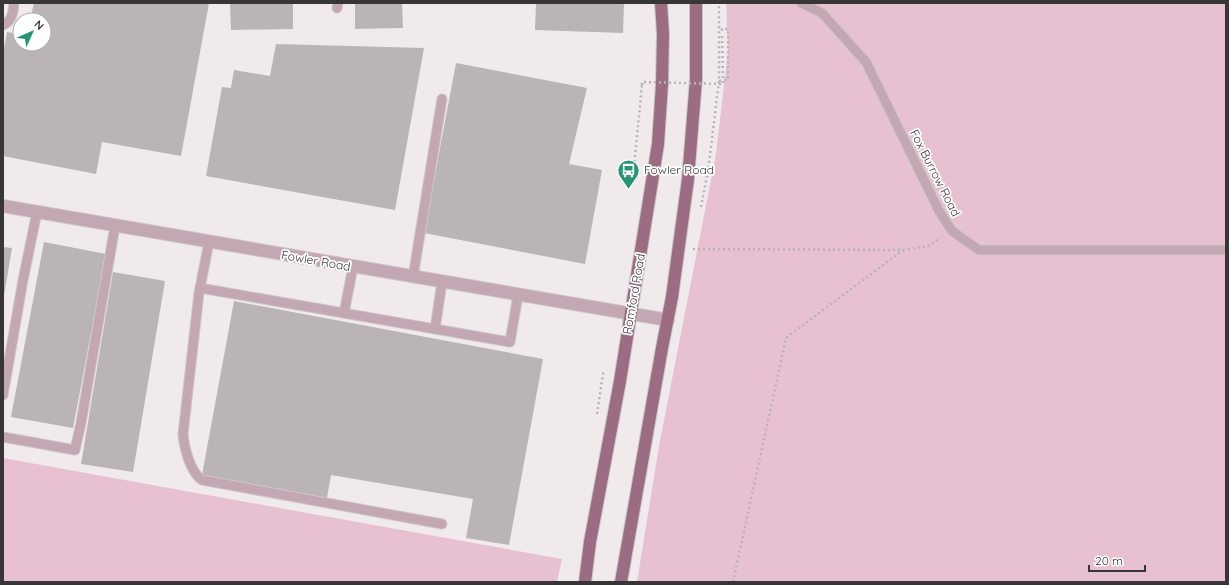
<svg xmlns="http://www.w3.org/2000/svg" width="1229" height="585" viewBox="0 0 1229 585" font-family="Quicksand,sans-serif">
<rect width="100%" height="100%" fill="#f1eaed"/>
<!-- green -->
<g fill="#e7c1d2">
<polygon points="726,3 1226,3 1226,582 637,582 659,446 716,154 728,51"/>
<polygon points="3,458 562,559 557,582 3,582"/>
</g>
<!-- building -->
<g fill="#bab4b7">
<polygon points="34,3 209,3 181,156 102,142 96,174 3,156 3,54 7,32 20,34 20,44 44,44 44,20 30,20"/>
<polygon points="230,3 293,3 293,29 231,30"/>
<polygon points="355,3 402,3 403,28 355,29"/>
<polygon points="536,3 624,3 623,33 535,30"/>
<polygon points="276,44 424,48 395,210 206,176 222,87 231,88 234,70 270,76"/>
<polygon points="456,63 587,88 569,164 602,170 585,264 424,233"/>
<polygon points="44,242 106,254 73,428 11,417"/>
<polygon points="3,247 12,248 4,296 3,296"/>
<polygon points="113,272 165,281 133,472 81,464"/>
<polygon points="234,301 543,359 509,545 466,538 473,499 331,475 327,498 202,475"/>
</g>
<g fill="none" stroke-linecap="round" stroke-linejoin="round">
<defs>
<g id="lane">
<polyline points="801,3 822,13 866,62 939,211 952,231 979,250 1226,250"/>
<polyline points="337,8 338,3"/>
<path d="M3,25C12,21 13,13 14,3"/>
<path d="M209,242L199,293L183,434C184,447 190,472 202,480L442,524"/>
<polyline points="413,277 442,99"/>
<polyline points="200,288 510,342 518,295"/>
<polyline points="344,313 353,267"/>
<polyline points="435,329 442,282"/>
<polyline points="3,395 23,280 37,212"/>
<polyline points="3,437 75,450 81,423 115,226"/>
</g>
<polyline id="street" points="3,206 668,320"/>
<g id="primary">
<polyline points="585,582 590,542 620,381 658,144 662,84 663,34 661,3"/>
<polyline points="621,582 662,348 672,297 688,179 696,79 696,3"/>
</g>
</defs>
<!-- lane casing -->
<use href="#lane" stroke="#ccc6c9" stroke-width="11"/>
<!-- street casing -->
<use href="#street" stroke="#ccc6c9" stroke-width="14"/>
<!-- primary casing -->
<use href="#primary" stroke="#ccc6c9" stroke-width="14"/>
<!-- path -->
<g stroke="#b9b3b6" stroke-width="2.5" stroke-dasharray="2 3" stroke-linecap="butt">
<polyline points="719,81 728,79 728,29 722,29 722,33"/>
<polyline points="638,177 633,177 642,85"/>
<polyline points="701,207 708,171 719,81 719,3"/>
<polyline points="693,249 903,250 928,246 941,238"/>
<polyline points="597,414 603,374 605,370"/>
<polyline points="733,582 786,338 903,250"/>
</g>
<!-- lane -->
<use href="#lane" stroke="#c3a7b3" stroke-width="9"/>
<!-- street -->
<use href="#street" stroke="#c3a7b3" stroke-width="12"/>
<!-- primary -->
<use href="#primary" stroke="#9c6c83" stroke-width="12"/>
<!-- path-bridge -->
<polyline stroke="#b9b3b6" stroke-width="2.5" stroke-dasharray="2 3" stroke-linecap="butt" points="642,85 642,82 723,84 722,33"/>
</g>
<!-- icons -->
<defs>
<symbol id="bus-pin" viewBox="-11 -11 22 30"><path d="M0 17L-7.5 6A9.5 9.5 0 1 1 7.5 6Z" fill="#269475" stroke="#fff"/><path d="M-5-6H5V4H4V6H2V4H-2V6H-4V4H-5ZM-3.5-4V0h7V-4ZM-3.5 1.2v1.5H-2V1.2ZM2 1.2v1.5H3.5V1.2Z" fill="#fff"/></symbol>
</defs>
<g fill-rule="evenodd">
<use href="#bus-pin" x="616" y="158" width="25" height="34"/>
</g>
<g text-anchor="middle" stroke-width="3.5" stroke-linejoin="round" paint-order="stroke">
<!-- poi labels -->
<g font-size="12" fill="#383537" stroke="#fff" text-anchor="start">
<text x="644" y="174">Fowler Road</text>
</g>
<!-- street labels -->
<g font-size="12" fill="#383537" stroke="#fff">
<text transform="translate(935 173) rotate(63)" y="4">Fox Burrow Road</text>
<text transform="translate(316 261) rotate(10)" y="4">Fowler Road</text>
<text transform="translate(634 294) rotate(-80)" y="4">Romford Road</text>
</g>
</g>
<!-- border -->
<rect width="1229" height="585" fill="none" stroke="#383537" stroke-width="8"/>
<!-- north arrow -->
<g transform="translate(32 32) rotate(45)"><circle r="19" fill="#ffffff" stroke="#afaeaf"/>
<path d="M0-3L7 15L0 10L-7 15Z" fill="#269475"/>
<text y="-6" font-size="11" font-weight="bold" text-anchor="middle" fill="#383537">N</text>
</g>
<!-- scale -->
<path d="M1089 565v6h56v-6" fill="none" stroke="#383537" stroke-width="2"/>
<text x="1095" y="565" font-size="12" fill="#383537" stroke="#ffffff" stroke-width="3" paint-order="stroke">20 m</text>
</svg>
